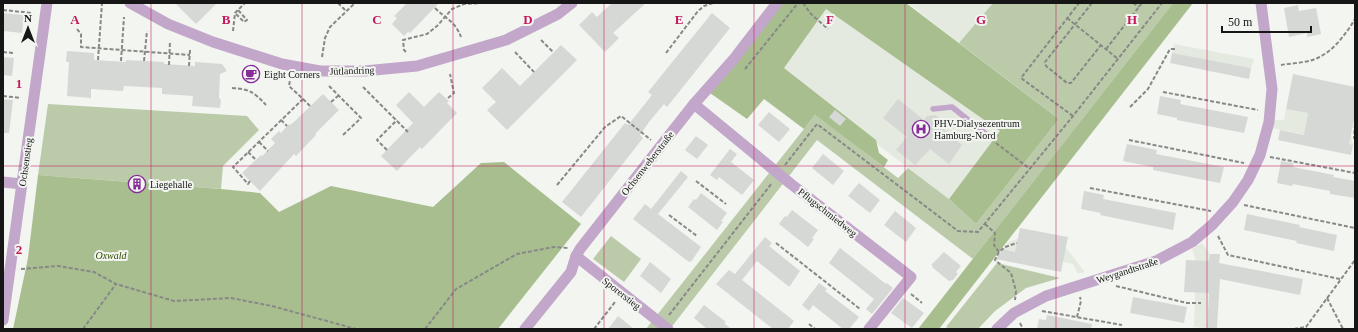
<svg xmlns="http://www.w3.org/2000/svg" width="1358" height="332" viewBox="0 0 1358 332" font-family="'Times New Roman',serif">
<rect width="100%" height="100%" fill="#f3f5f1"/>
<!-- built -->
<g fill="#e5eae0">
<polygon points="786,3 828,3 1001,131 949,199 792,79 777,96"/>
<polygon points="908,3 993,3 959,43"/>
<polygon points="1174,44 1254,59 1251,68 1214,61 1212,72 1202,69 1172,53"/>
<polygon points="1286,109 1308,113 1306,124 1351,134 1353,145 1272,128 1273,120 1284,120"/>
<polygon points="1018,239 1066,248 1085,272 1078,274 1073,264 1003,249 1010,241"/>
<polygon points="1202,243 1210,254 1207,328 1194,327 1196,261 1192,249"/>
</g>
<!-- green -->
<g fill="#bbcbaa">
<polygon points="993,3 1173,3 973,259 817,140 670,329 646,329 815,115 850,141 898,178 908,168 949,199 976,224 1059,119 959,43"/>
<polygon points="48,104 247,116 259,130 223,166 221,189 38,175"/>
<polygon points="611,236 641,259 624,282 593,259"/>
<polygon points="997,263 1060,278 1026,288 995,311 978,329 950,329 946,327"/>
</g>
<!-- forest -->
<g fill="#a8be8f">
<polygon points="781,3 906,3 1059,119 976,224 949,199 1000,131 826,9 784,68 876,140 879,153 888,160 884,167 815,115 804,129 764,99 747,119 710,93"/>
<polygon points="1173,3 1193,3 939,329 918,329"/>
<polygon points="504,162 581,224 498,329 13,329 28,258 38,175 221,189 260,193 279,212 331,186 433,207 481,163"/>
</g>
<!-- building -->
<g fill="#d6d8d5">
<polygon points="175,3 217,3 196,24"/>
<polygon points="407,3 439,3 410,33 408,32 404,36 392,24 397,18 394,16"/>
<polygon points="612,3 646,3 613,33 619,38 605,52 579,25 592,12 597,17"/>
<polygon points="1298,5 1299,11 1316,8 1321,34 1307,37 1307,33 1289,37 1284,8"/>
<polygon points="3,13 24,15 22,33 3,31"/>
<polygon points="712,13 730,28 667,107 664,104 649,122 640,135 643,138 581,217 562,202 625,123 628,125 652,95 648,92"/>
<polygon points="561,45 577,60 507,130 487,110 496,102 482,88 502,68 520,86"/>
<polygon points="67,51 94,53 94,60 126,62 126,60 164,62 164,64 195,66 195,62 222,64 227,71 220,74 219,98 221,100 220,108 192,106 193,96 162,94 162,88 124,86 123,91 91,89 91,98 67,96 69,62 66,62"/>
<polygon points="1172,53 1251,68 1249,79 1170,63"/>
<polygon points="3,57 14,58 12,76 3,75"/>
<polygon points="248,67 255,67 259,72 259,77 254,82 248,82 241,75"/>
<polygon points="1293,74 1355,87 1355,115 1349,144 1353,145 1351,155 1278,140 1280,130 1304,135 1308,113 1286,109"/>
<polygon points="409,92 424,107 439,92 449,101 447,103 457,113 422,149 420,147 397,171 381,156 413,123 396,105"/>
<polygon points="323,94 339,110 315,134 316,135 296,156 294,154 260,191 242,173 261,155 262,156 275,143 271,139 279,131 281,133 289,124 290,125 295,121"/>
<polygon points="1160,96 1181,100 1180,104 1248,117 1244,133 1177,120 1177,118 1157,114"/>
<polygon points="3,99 13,100 9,133 3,133"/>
<polygon points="898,99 924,120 927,116 935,115 942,120 938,124 962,145 949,164 930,149 915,165 896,150 907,137 883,118"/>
<polygon points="835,110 846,119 840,126 829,117"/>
<polygon points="769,112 790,129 779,142 758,125"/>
<polygon points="696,136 708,145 697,159 685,150"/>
<polygon points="1127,144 1157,150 1156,154 1224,167 1220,183 1153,170 1153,167 1123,161"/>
<polygon points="730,149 737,154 731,162 754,180 742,195 719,177 717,180 710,175"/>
<polygon points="823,154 844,171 833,185 812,168"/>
<polygon points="1281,161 1293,163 1293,167 1334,175 1333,177 1355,181 1355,198 1330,194 1330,191 1293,184 1292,186 1277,183"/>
<polygon points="681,171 688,177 658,214 701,247 691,262 690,261 689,262 633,219 645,204 651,209"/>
<polygon points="859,183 880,200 870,213 848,196"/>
<polygon points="1084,191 1104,195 1103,199 1176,213 1173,230 1100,215 1101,213 1081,209"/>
<polygon points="701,193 727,213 721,221 723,222 717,230 688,207 694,199 696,200"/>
<polygon points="792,210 818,230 812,238 814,239 808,247 779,224 785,216 787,217"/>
<polygon points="895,211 916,228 906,242 884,225"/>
<polygon points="1247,214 1300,225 1299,227 1337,235 1334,251 1296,243 1297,241 1244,230"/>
<polygon points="1020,228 1068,237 1061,272 996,259 1003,249 1015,252"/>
<polygon points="765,237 772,243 769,246 800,271 790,286 788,286 757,261 742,280 794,321 788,329 773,329 716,284 729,270 735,274"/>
<polygon points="840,248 886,284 887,283 893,288 872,314 866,309 874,299 829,263"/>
<polygon points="944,252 961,266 956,272 958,274 953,280 949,281 932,267 933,266 931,265"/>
<polygon points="1210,254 1220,254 1219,263 1303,279 1300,295 1220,279 1217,328 1207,328 1209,293 1184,292 1186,260 1209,261"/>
<polygon points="650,262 671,279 661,293 640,276"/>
<polygon points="819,283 827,289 825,291 859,317 849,329 843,329 813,305 809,311 802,305"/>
<polygon points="1133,297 1187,307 1184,323 1130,313"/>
<polygon points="903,298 924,313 912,328 891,313"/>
<polygon points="704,305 726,322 724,323 731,329 707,329 694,318"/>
<polygon points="1047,315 1092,324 1091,329 1037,329 1039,319 1046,320"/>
<polygon points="618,316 634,329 608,329"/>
</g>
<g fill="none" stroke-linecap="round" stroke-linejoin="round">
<!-- path -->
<g stroke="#888987" stroke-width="2" stroke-dasharray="4 2" stroke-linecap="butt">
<polyline points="338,3 346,11"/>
<polyline points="803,3 811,14 828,29"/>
<polyline points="1092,3 1045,62 1046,66 1067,83 1071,83 1101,45"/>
<polyline points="1133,3 1139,7"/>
<path d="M435,8C446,19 455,21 461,37"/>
<polyline points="3,10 32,13"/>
<polyline points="236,14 244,22 247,20 238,10"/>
<polyline points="1067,18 1118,59"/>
<polyline points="77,29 81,34 81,47 190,55"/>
<polyline points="233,31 235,13 245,3"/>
<polyline points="541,40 553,52"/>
<polyline points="1106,49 1142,3"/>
<polyline points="3,52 13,53"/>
<polyline points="406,52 404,50 403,40 427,34 437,26 452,9 464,4 480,3"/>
<polyline points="515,52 534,72"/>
<polyline points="666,53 698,11 704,6 713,3"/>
<polyline points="322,57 325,38 330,27 355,3"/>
<polyline points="98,60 102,3"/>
<polyline points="121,61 124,17"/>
<polyline points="144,61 147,31"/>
<polyline points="169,65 170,41"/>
<path d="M1281,65C1292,63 1305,63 1315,59C1332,53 1346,34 1355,19"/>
<polyline points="189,66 190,50"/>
<polyline points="745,69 798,3"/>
<polyline points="329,86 361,118 343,135"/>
<polyline points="363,87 408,132"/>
<path d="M232,88C249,89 254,92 266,105"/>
<polyline points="1163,92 1258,110"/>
<polyline points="3,96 21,98"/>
<polyline points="448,98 454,93 450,74"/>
<polyline points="303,99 310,106"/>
<polyline points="331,102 338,96"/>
<polyline points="1130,107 1148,89 1170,49 1176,49"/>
<polyline points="1073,116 1021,78 1079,3"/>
<polyline points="281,120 287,126"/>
<polyline points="1355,124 1354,138 1355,138"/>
<polyline points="1129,140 1244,163"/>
<polyline points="259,142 268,151"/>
<polyline points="996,143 1030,169"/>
<polyline points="387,150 377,140 397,120"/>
<polyline points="248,152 256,160"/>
<polyline points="1270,157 1355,173"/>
<polyline points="785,165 817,124 958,231 978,232 1073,116 1162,3"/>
<polyline points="250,181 248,184 233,167 303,99 289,86 290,80"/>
<polyline points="696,181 726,204"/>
<polyline points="557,185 605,127 621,116 651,140"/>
<polyline points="1090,188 1211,211"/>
<polyline points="1244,205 1355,228"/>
<polyline points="669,215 697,236"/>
<polyline points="985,224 995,233 994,245 999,252 1005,247 1017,243"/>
<polyline points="1218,236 1228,255 1340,279"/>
<polyline points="776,243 860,309"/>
<polyline points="999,252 995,260 1011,273 1016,291 1015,300"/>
<polyline points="21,269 58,266 94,272 116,284 174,301 231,298 272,306 356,329"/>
<polyline points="1116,286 1187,303 1201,303"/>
<polyline points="911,294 922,303"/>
<polyline points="1327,298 1343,329"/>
<polyline points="1042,311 1122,325"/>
<polyline points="669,315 772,183"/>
<polyline points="1077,317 1081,301 1080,297"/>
<polyline points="1020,323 1023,329"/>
<polyline points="809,324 815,329"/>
<polyline points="83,329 116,284"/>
<polyline points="425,329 456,289 517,254 554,247 569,248"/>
<polyline points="594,329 615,302"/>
<polyline points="1199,329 1199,328"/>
<polyline points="1294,329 1306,327 1355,260"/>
</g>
<!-- lane -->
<polyline stroke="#c3a7ca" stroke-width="5.5" points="933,109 952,107 991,138"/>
<!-- street -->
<g stroke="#c3a7ca" stroke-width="11">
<polyline points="130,3 168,24 213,42 282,64 320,71 364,71 417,66 506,40 558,14 572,3"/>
<polyline points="694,104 791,184 911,277 869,329"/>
<polyline points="3,182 22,184"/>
<polyline points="576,256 668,329"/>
<polyline points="3,320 47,3"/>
<polyline points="525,329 571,272 576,256 580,249 660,147 694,104 733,60 777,3"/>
<polyline points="997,329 1014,313 1046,296 1156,261 1192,242 1212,225 1233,202 1248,180 1260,155 1269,122 1272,89 1261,3"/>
</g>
</g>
<!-- grid -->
<path fill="none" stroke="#c2185b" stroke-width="1" stroke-opacity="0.55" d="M151,3V329M302,3V329M453,3V329M604,3V329M754,3V329M905,3V329M1056,3V329M1207,3V329M3,166H1355"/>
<!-- icons -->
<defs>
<symbol id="cafe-ring" viewBox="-11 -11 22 22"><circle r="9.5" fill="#f3f5f1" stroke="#862d9a" stroke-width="1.5"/><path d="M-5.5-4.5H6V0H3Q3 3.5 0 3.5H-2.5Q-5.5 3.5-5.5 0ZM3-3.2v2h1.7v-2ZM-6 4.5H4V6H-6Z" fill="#862d9a"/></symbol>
<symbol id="hospital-ring" viewBox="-11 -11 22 22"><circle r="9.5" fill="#f3f5f1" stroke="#862d9a" stroke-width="1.5"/><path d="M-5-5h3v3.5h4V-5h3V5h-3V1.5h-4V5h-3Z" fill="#862d9a"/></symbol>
<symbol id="building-ring" viewBox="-11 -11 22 22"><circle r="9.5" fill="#f3f5f1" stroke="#862d9a" stroke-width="1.5"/><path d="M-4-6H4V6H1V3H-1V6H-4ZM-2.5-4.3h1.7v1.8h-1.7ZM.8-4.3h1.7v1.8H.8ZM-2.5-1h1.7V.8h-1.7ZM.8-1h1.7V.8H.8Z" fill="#862d9a"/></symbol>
</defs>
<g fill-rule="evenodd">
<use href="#cafe-ring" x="241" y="64" width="20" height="20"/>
<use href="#hospital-ring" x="911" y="119" width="20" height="20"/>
<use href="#building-ring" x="127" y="174" width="20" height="20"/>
</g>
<g text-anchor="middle" stroke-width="4" stroke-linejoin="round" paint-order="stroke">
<!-- street labels -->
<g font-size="10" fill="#151615" stroke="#f3f5f1">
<text transform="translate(352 70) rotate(-2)" y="4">Jütlandring</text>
<text transform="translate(25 162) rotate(-82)" y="4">Ochsenstieg</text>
<text transform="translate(647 163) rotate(-52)" y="4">Ochsenweberstraße</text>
<text transform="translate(828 212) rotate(38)" y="4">Pflugschmiedweg</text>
<text transform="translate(1127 270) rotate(-18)" y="4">Weygandtstraße</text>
<text transform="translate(622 293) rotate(38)" y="4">Sporerstieg</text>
</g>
<!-- poi labels -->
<g font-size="10" fill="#151615" stroke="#f3f5f1" text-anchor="start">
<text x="264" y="78">Eight Corners</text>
<text x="934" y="127">PHV-Dialysezentrum<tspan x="934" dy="12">Hamburg-Nord</tspan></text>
<text x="150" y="188">Liegehalle</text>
</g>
<!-- park labels -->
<g font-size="10" font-style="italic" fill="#314b00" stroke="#f3f5f1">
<text x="111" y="259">Oxwald</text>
</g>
</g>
<g font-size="13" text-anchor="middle" font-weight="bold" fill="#c2185b" stroke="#f3f5f1" stroke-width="4" stroke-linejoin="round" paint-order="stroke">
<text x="75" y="24">A</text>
<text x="226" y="24">B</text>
<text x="377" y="24">C</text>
<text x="528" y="24">D</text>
<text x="679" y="24">E</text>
<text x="830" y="24">F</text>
<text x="981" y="24">G</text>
<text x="1132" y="24">H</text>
<text x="19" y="88">1</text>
<text x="19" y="254">2</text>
</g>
<!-- border -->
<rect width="1358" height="332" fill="none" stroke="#151615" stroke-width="8"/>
<!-- north arrow -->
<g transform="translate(28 28)" stroke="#f3f5f1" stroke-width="3" paint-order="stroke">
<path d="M0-3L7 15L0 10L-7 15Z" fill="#151615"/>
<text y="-6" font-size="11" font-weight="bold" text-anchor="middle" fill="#151615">N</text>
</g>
<!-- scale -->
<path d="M1222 26v6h89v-6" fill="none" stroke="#151615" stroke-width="2"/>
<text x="1228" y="26" font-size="12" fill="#151615" stroke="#f3f5f1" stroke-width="3" paint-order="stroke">50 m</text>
</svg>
